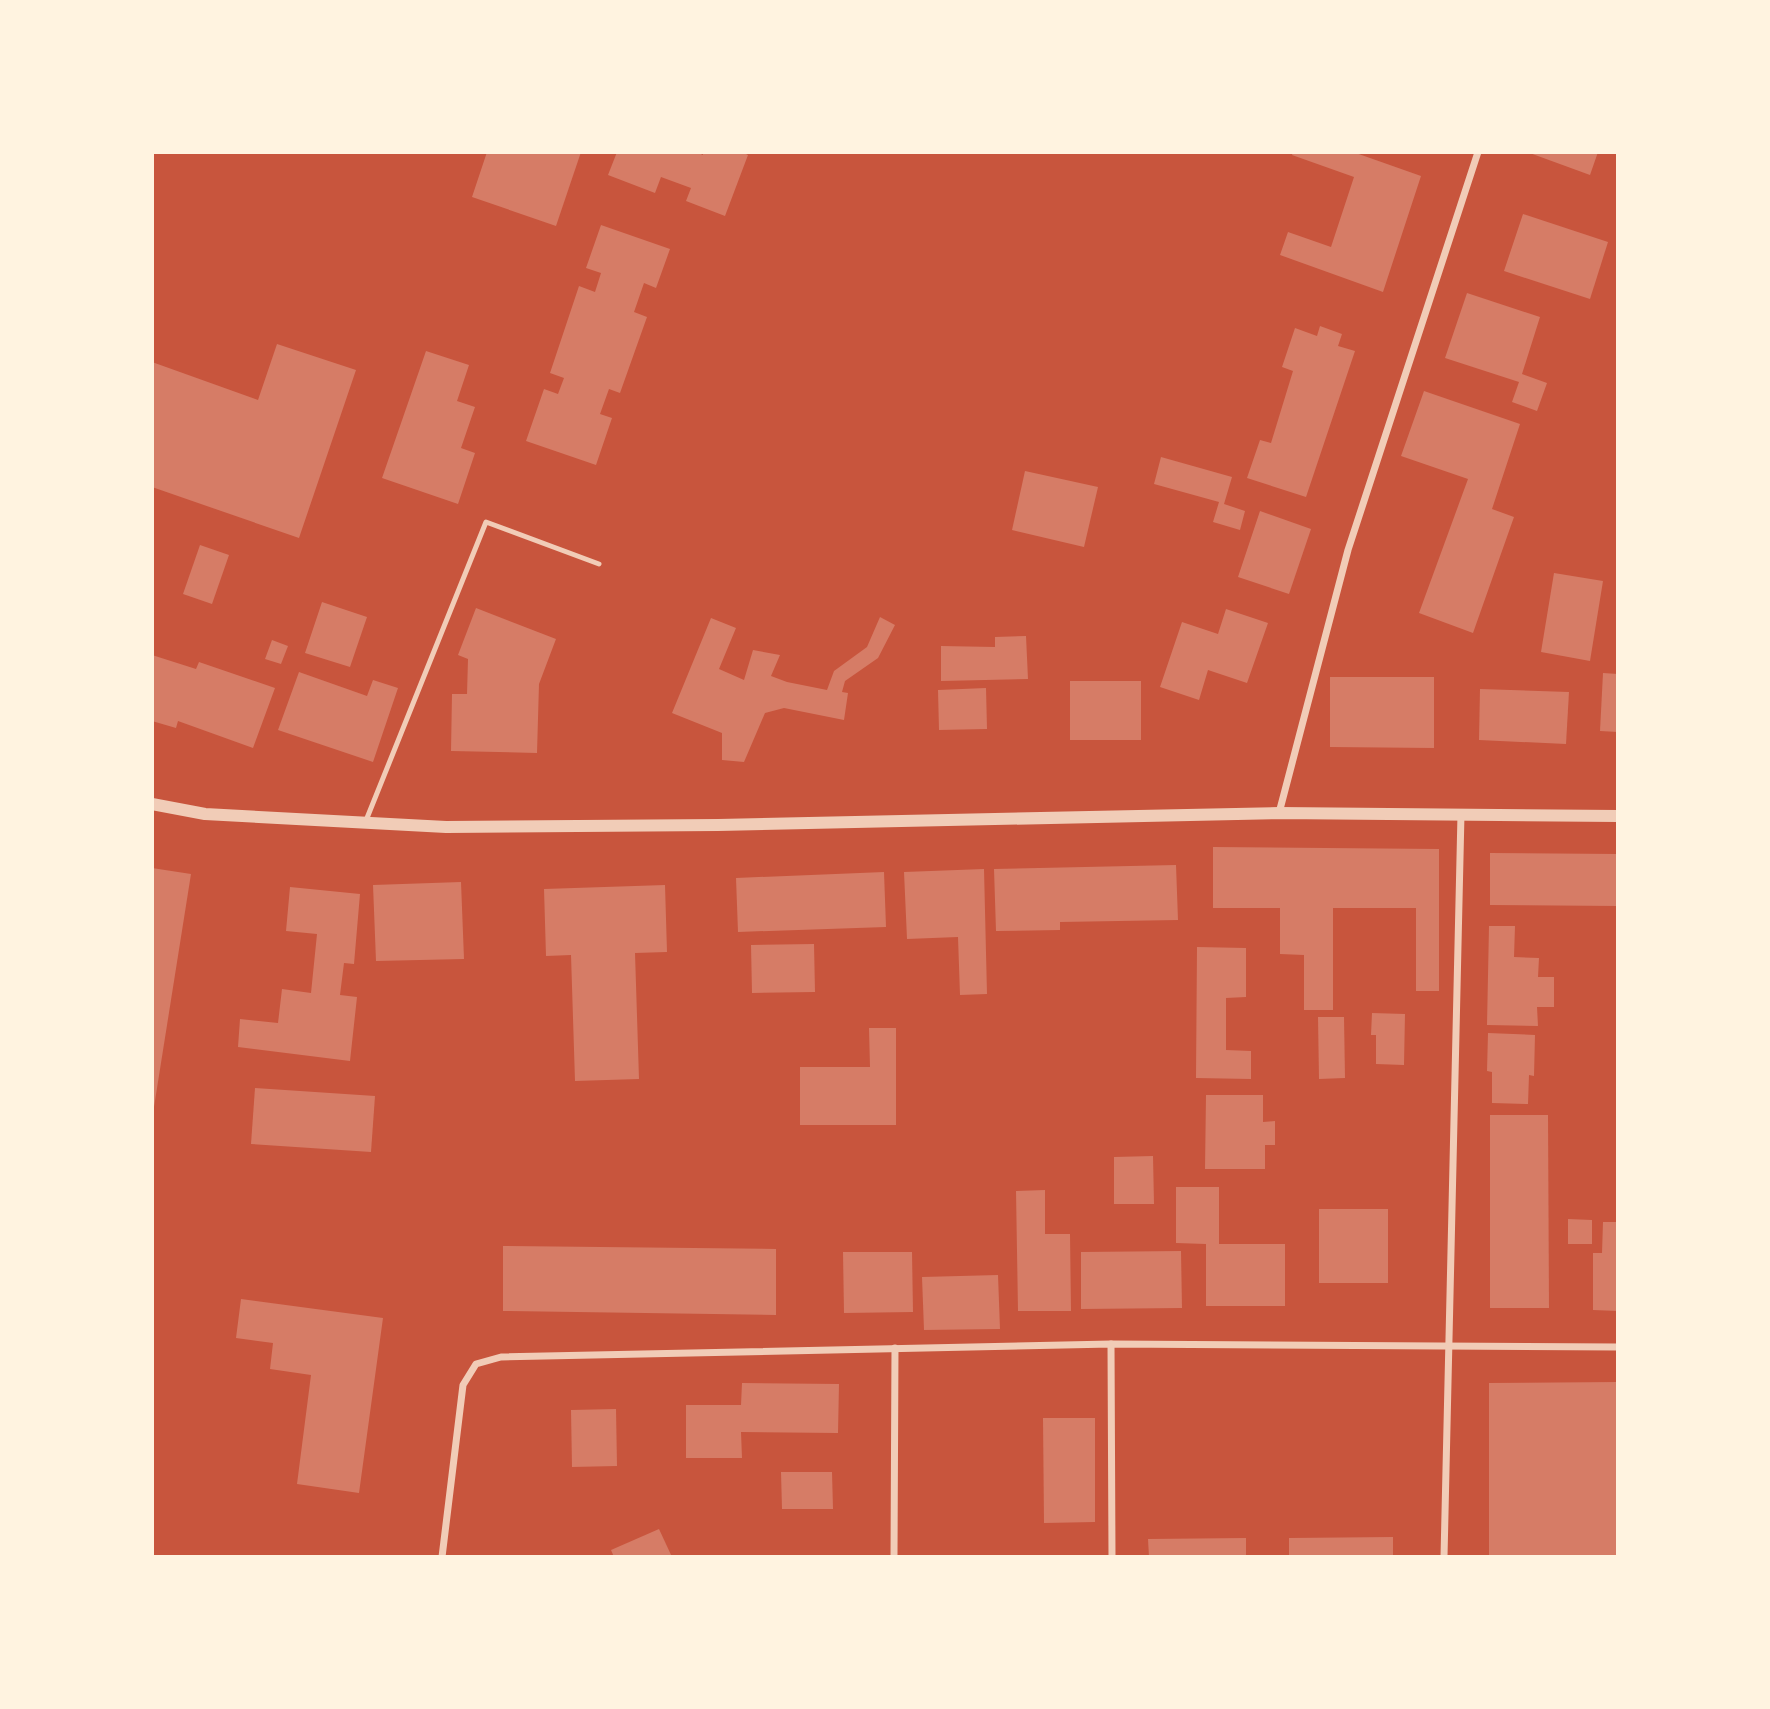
<svg xmlns="http://www.w3.org/2000/svg" width="1770" height="1709" viewBox="0 0 1770 1709" font-family="Helvetica,sans-serif">
<rect width="100%" height="100%" fill="#c8553d"/>
<!-- building -->
<g fill="#d67c66">
<polygon points="487,152 581,152 556,226 472,197"/>
<polygon points="617,152 696,152 703,155 703,152 742,152 748,155 725,216 686,201 691,188 661,177 655,193 608,175"/>
<polygon points="1293,152 1353,152 1421,176 1383,292 1280,255 1288,232 1331,247 1354,177 1292,155"/>
<polygon points="1527,152 1598,152 1590,175"/>
<polygon points="1523,214 1608,242 1590,299 1504,271"/>
<polygon points="601,225 670,249 656,288 644,283 634,312 647,317 620,393 609,389 600,414 612,418 596,465 526,441 544,389 558,394 564,378 550,373 579,286 595,292 601,273 586,268"/>
<polygon points="1467,293 1540,317 1522,374 1547,383 1537,411 1512,402 1519,382 1445,358"/>
<polygon points="1320,326 1342,334 1338,346 1355,351 1306,497 1247,478 1260,440 1271,443 1293,371 1282,367 1295,328 1317,336"/>
<polygon points="277,344 356,370 299,538 152,487 152,362 258,400"/>
<polygon points="426,351 469,365 457,401 475,407 461,448 475,453 458,504 382,478"/>
<polygon points="1424,391 1520,424 1492,509 1514,517 1473,633 1419,613 1468,479 1401,456"/>
<polygon points="1161,457 1232,477 1224,504 1245,511 1240,530 1213,522 1219,502 1154,484"/>
<polygon points="1025,471 1098,487 1084,547 1012,530"/>
<polygon points="1260,511 1311,529 1289,594 1238,577"/>
<polygon points="200,545 229,555 212,604 183,594"/>
<polygon points="1554,573 1603,581 1590,661 1541,652"/>
<polygon points="322,602 367,617 350,667 305,653"/>
<polygon points="476,608 556,639 539,684 537,753 451,751 452,694 467,694 468,659 458,655"/>
<polygon points="1226,609 1268,623 1247,683 1208,670 1199,700 1160,687 1182,622 1218,634"/>
<polygon points="880,617 895,625 878,658 845,681 842,692 848,693 844,720 784,708 765,713 744,762 722,760 722,733 672,713 711,618 736,628 719,669 744,680 753,650 780,655 771,676 787,682 827,690 834,671 867,647"/>
<polygon points="1026,636 1028,679 941,681 941,646 995,647 995,637"/>
<polygon points="272,640 288,646 281,664 265,659"/>
<polygon points="152,655 196,669 199,662 275,688 253,748 178,721 176,728 152,721"/>
<polygon points="299,672 367,696 373,680 398,688 373,762 278,730"/>
<polygon points="1603,673 1618,674 1618,732 1600,731"/>
<polygon points="1330,677 1434,677 1434,748 1330,747"/>
<rect x="1070" y="681" width="71" height="59"/>
<polygon points="986,688 987,729 939,730 938,690"/>
<polygon points="1480,689 1569,692 1566,744 1479,740"/>
<polygon points="1213,847 1439,849 1439,991 1416,991 1416,908 1333,908 1333,1010 1304,1010 1304,955 1280,954 1280,908 1213,908"/>
<polygon points="1490,853 1618,854 1618,906 1490,905"/>
<polygon points="1176,865 1178,920 1060,922 1060,930 996,931 994,869"/>
<polygon points="152,868 191,874 154,1107 152,1107"/>
<polygon points="984,869 987,994 960,995 958,937 907,939 904,872"/>
<polygon points="884,872 886,927 738,932 736,878"/>
<polygon points="461,882 464,959 376,961 373,885"/>
<polygon points="665,885 667,952 635,953 639,1079 575,1081 571,955 546,956 544,889"/>
<polygon points="290,887 360,894 354,964 344,963 340,995 357,997 350,1061 238,1047 240,1019 278,1023 282,989 311,993 317,934 286,931"/>
<polygon points="1489,926 1515,926 1514,957 1539,958 1538,977 1554,977 1554,1007 1537,1007 1538,1026 1487,1025"/>
<polygon points="814,944 815,992 752,993 751,945"/>
<polygon points="1197,947 1246,948 1246,997 1226,998 1226,1050 1251,1051 1251,1079 1196,1078"/>
<polygon points="1372,1013 1405,1014 1404,1065 1376,1064 1376,1035 1371,1035"/>
<polygon points="1318,1017 1344,1017 1345,1078 1319,1079"/>
<polygon points="869,1028 896,1028 896,1125 800,1125 800,1067 870,1067"/>
<polygon points="1488,1033 1535,1035 1534,1076 1529,1075 1528,1104 1492,1103 1492,1072 1487,1071"/>
<polygon points="255,1088 375,1096 371,1152 251,1144"/>
<polygon points="1206,1095 1263,1095 1263,1122 1275,1121 1275,1145 1265,1145 1265,1169 1205,1169"/>
<polygon points="1490,1115 1548,1115 1549,1308 1490,1308"/>
<polygon points="1153,1156 1154,1204 1114,1204 1114,1157"/>
<polygon points="1176,1187 1219,1187 1219,1244 1285,1244 1285,1306 1206,1306 1206,1244 1176,1243"/>
<polygon points="1045,1190 1045,1234 1070,1234 1071,1311 1018,1311 1016,1191"/>
<rect x="1319" y="1209" width="69" height="74"/>
<polygon points="1568,1219 1592,1220 1592,1244 1568,1244"/>
<polygon points="1603,1222 1618,1222 1618,1311 1593,1310 1593,1253 1602,1253"/>
<polygon points="503,1246 776,1249 776,1315 503,1311"/>
<polygon points="1181,1251 1182,1308 1081,1309 1081,1252"/>
<polygon points="843,1252 912,1252 913,1312 844,1313"/>
<polygon points="998,1275 1000,1329 924,1330 922,1277"/>
<polygon points="241,1299 383,1318 359,1493 297,1484 311,1375 270,1369 273,1343 236,1338"/>
<polygon points="1618,1382 1618,1557 1489,1557 1489,1383"/>
<polygon points="742,1383 839,1384 838,1433 741,1432 742,1458 686,1458 686,1405 741,1405"/>
<polygon points="616,1409 617,1466 572,1467 571,1410"/>
<polygon points="1043,1418 1095,1418 1095,1522 1044,1523"/>
<polygon points="781,1472 832,1472 833,1509 782,1509"/>
<polygon points="659,1529 672,1557 614,1557 611,1550"/>
<polygon points="1393,1537 1393,1557 1289,1557 1289,1538"/>
<polygon points="1246,1538 1246,1557 1149,1557 1148,1539"/>
</g>
<g fill="none" stroke-linecap="round" stroke-linejoin="round">
<!-- service -->
<polyline stroke="#f1ccb7" stroke-width="5" points="365,823 486,522 599,564"/>
<!-- minor -->
<g stroke="#f1ccb7" stroke-width="7">
<polyline points="1279,813 1348,550 1478,152"/>
<polyline points="1111,1344 1112,1557"/>
<polyline points="442,1557 463,1385 476,1364 501,1357 1111,1344 1618,1347"/>
<polyline points="894,1557 895,1348"/>
<polyline points="1444,1557 1461,814"/>
</g>
<!-- tertiary -->
<polyline stroke="#f1ccb7" stroke-width="12" points="152,804 205,814 446,827 718,825 1279,813 1618,816"/>
</g>
<!-- border -->
<rect width="1770" height="1709" fill="none" stroke="#fff3e0" stroke-width="308"/>
</svg>
